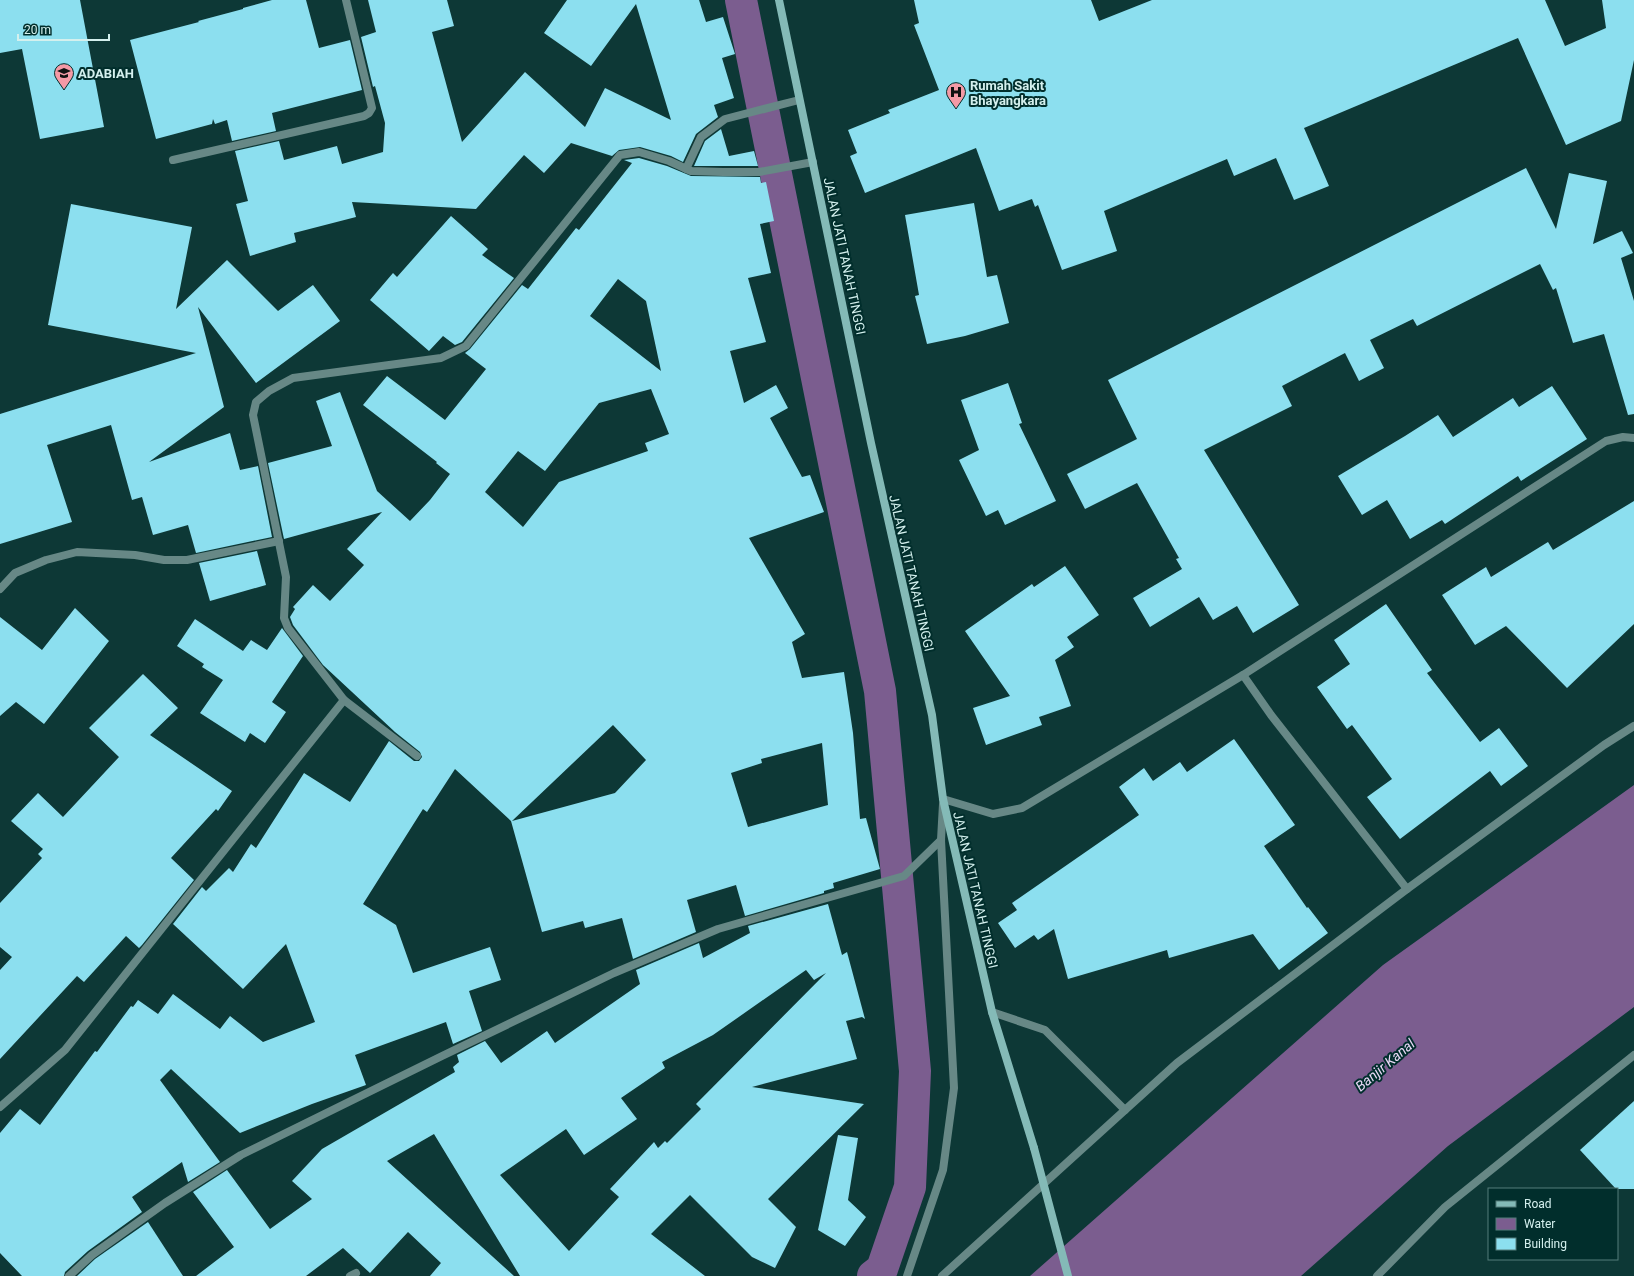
<svg xmlns="http://www.w3.org/2000/svg" width="1634" height="1276" viewBox="0 0 1634 1276" font-family="Roboto,sans-serif">
<rect width="100%" height="100%" fill="#0d3836"/>
<!-- water -->
<polygon fill="#7b5d8f" points="1634,785 1634,1007 1448,1146 1301,1276 1030,1276 1383,965"/>
<g fill="none" stroke-linecap="round" stroke-linejoin="round">
<!-- canal -->
<polyline stroke="#7b5d8f" stroke-width="32" points="741,0 880,691 915,1071 910,1187 882,1269 873,1276"/>
</g>
<!-- building -->
<g fill="#8cdfef" fill-rule="evenodd">
<polygon points="0,0 80,0 104,127 40,139 22,49 0,53"/>
<polygon points="272,0 306,0 319,48 350,40 362,90 272,113 276,131 232,141 227,120 215,124 213,119 212,124 156,139 130,40 199,22 198,21 243,9 243,8"/>
<polygon points="368,0 447,0 454,26 432,32 462,142 525,72 585,127 605,88 671,120 636,4 591,66 544,33 567,0 699,0 706,22 723,17 735,54 722,58 734,98 714,105 718,117 696,134 683,162 671,156 640,147 619,150 612,156 571,143 544,173 524,155 476,209 352,202 356,217 294,233 296,242 250,256 236,204 248,201 235,151 279,141 284,160 337,146 342,164 383,152 385,123 375,86 373,87 361,37 376,32"/>
<polygon points="914,0 1091,0 1099,21 1152,0 1545,0 1565,46 1606,28 1602,0 1634,0 1634,60 1621,121 1566,145 1518,38 1304,128 1329,186 1294,200 1276,158 1234,176 1227,159 1104,211 1117,251 1062,270 1038,205 1035,207 1032,199 999,211 976,148 865,193 850,156 857,153 848,130 890,113 888,110 939,90 914,25 919,23"/>
<polygon points="721,129 729,156 754,151 758,166 694,166 705,141"/>
<path d="M639,158L667,166L691,176L760,177L761,183L766,182L774,221L760,224L771,273L748,278L766,342L730,351L744,403L776,385L788,408L770,418L802,477L810,475L824,512L749,538L805,634L792,642L802,678L844,672L853,733L860,819L866,818L880,869L833,883L834,888L824,891V893L745,916L736,885L687,900L696,932L633,959L622,918L585,928L583,921L542,932L511,821L455,769L427,812L423,809L363,904L396,925L413,973L490,947L501,980L469,991L482,1031L453,1044L446,1022L355,1055L366,1085L312,1104L240,1133L171,1069L160,1080L220,1162L188,1182L182,1162L132,1197L142,1212L88,1251L65,1272L64,1276H22L0,1253V1133L20,1109L40,1125L95,1051L97,1052L131,1006L133,1007L138,1000L158,1014L173,994L220,1029L230,1016L263,1042L315,1022L286,944L243,989L173,924L202,887L206,891L229,868L233,872L251,844L256,848L304,773L350,802L389,741L414,761H419L422,757L420,752L395,732L323,665L293,625L290,617L295,609L293,607L313,585L330,601L364,565L347,549L382,512L284,539L268,463L332,446L316,401L340,392L377,491L410,521L430,500L450,474L436,463L437,462L363,405L387,376L445,420L486,369L465,353L470,349L522,285L528,289L576,228L579,230L632,163L624,160ZM618,279L646,301L661,371L590,316ZM651,389L669,434L645,443L648,451L559,482L523,527L485,492L518,451L545,471L599,403ZM613,725L646,760L615,793L512,821ZM822,743L828,805L748,827L731,773L762,763L761,759Z"/>
<polygon points="1526,168 1556,229 1569,173 1607,181 1593,244 1622,231 1633,253 1621,258 1634,301 1634,414 1628,415 1604,334 1573,343 1556,288 1553,290 1540,264 1417,326 1413,319 1370,340 1384,368 1359,381 1345,353 1282,386 1292,406 1204,450 1299,605 1253,633 1237,606 1213,620 1199,597 1150,627 1133,598 1182,569 1176,559 1179,558 1137,483 1085,509 1067,474 1137,439 1108,380"/>
<polygon points="974,203 987,277 997,275 1009,323 965,336 927,344 915,296 919,295 905,215"/>
<polygon points="71,204 192,227 176,309 227,260 278,311 313,285 340,321 256,383 198,307 224,407 149,462 230,433 240,470 258,466 272,537 196,553 188,525 153,535 142,497 132,500 111,425 47,445 72,522 0,544 0,414 196,353 48,325"/>
<polygon points="451,216 488,249 482,255 514,278 462,342 455,345 443,336 429,351 370,300 393,273 397,277"/>
<polygon points="1008,383 1022,423 1019,424 1056,501 1005,525 998,510 986,516 959,460 979,450 961,400"/>
<polygon points="1552,386 1587,439 1521,481 1518,476 1445,524 1442,520 1410,539 1387,500 1362,515 1338,476 1405,436 1438,415 1453,437 1513,398 1519,407"/>
<polygon points="1634,501 1634,624 1567,688 1506,626 1475,645 1442,595 1486,567 1491,577 1548,542 1553,550"/>
<polygon points="257,551 266,585 210,601 199,563"/>
<polygon points="1065,566 1099,615 1067,637 1074,647 1055,660 1071,706 1039,717 1042,725 986,745 973,708 1010,696 965,631 1032,584 1034,587"/>
<polygon points="1386,604 1432,670 1427,673 1480,742 1499,728 1528,766 1501,786 1490,771 1400,839 1367,797 1392,779 1352,725 1347,729 1317,687 1350,664 1334,640"/>
<polygon points="75,608 109,641 44,724 16,702 0,716 0,617 42,650"/>
<polygon points="195,619 243,651 251,640 267,650 282,628 303,656 272,702 286,712 265,743 250,733 245,742 200,713 223,680 202,667 204,664 177,646"/>
<polygon points="143,674 178,708 150,735 232,791 218,811 216,809 171,858 194,880 142,945 139,948 126,936 84,982 77,976 0,1059 0,970 12,957 0,947 0,903 42,858 38,854 43,849 11,821 38,793 63,817 119,757 89,728"/>
<polygon points="1234,739 1295,825 1264,846 1307,908 1308,907 1328,933 1279,970 1253,934 1169,958 1167,950 1068,979 1054,929 1038,940 1034,935 1015,948 998,923 1017,910 1012,903 1139,815 1119,787 1144,768 1153,781 1180,762 1187,772"/>
<path d="M828,904L842,955L847,952L865,1019L862,1017L846,1021L857,1059L752,1087L864,1104L768,1199L796,1227L775,1268L752,1257L690,1195L651,1234L705,1276H520L434,1134L387,1161L514,1276H430L441,1263L408,1232L370,1273L343,1248L306,1276H196L234,1247L193,1192L227,1170L270,1229L312,1199L292,1181L322,1149L455,1072L453,1067L459,1062L457,1055L485,1041L501,1063L547,1031L555,1043L640,984L636,970L699,943L703,958L750,933L748,926ZM806,970L814,980L826,973L696,1104L701,1109L667,1143L665,1141L658,1148L654,1142L610,1189L619,1197L569,1251L500,1175L566,1129L584,1155L637,1119L621,1098L665,1068L662,1062L713,1035Z"/>
<polygon points="1634,1101 1634,1189 1616,1189 1580,1150"/>
<polygon points="838,1135 858,1138 848,1200 866,1217 845,1246 818,1230"/>
<polygon points="148,1222 183,1276 77,1276 95,1259"/>
</g>
<g fill="none" stroke-linecap="round" stroke-linejoin="round">
<!-- minor -->
<g stroke="#678886" stroke-width="8">
<polyline points="173,160 364,116 369,113 372,108 346,0"/>
<polyline points="686,169 701,137 725,119 799,100"/>
<polyline points="0,589 15,573 46,560 77,552 135,555 164,560 187,560 279,541"/>
<polyline points="1243,675 1271,715 1407,889"/>
<polyline points="417,756 344,700 288,628 284,618 286,577 253,415 256,402 269,391 293,378 441,358 466,346 620,155 639,152 669,161 691,171 723,172 759,172 813,162"/>
<polyline points="943,799 993,814 1022,808 1243,675 1606,441 1623,437 1634,438"/>
<polyline points="992,1012 1045,1030 1125,1110 1177,1063 1407,889 1604,745 1634,726"/>
<polyline points="0,1107 65,1050 344,700"/>
<polyline points="69,1276 92,1255 165,1203 241,1155 442,1056 614,973 718,929 904,876 941,840"/>
<polyline points="350,1276 356,1273"/>
<polyline points="942,1276 1125,1110"/>
<polyline points="1377,1276 1445,1207 1634,1055"/>
</g>
<!-- tertiary -->
<polyline stroke="#678886" stroke-width="8" points="907,1276 943,1170 954,1088 941,840 943,804"/>
<!-- secondary -->
<polyline stroke="#84bab7" stroke-width="8" points="779,0 871,443 932,715 943,799 992,1012 1034,1148"/>
<!-- secondary-bridge -->
<polyline stroke="#84bab7" stroke-width="8" points="1034,1148 1068,1276"/>
</g>
<!-- icons -->
<defs>
<symbol id="school-pin" viewBox="-11 -11 22 30"><path d="M0 17L-7.5 6A9.5 9.5 0 1 1 7.5 6Z" fill="#f49aa6" stroke="#012e2c"/><path d="M0-5L7-2L0 1L-7-2ZM-4 1L0 2.5L4 1V4Q0 6-4 4Z" fill="#111"/></symbol>
<symbol id="hospital-pin" viewBox="-11 -11 22 30"><path d="M0 17L-7.5 6A9.5 9.5 0 1 1 7.5 6Z" fill="#f49aa6" stroke="#012e2c"/><path d="M-5-5h3v3.5h4V-5h3V5h-3V1.5h-4V5h-3Z" fill="#111"/></symbol>
</defs>
<g fill-rule="evenodd">
<use href="#school-pin" x="53" y="62" width="22" height="30"/>
<use href="#hospital-pin" x="945" y="81" width="22" height="30"/>
</g>
<g text-anchor="middle" stroke-width="4" stroke-linejoin="round" paint-order="stroke">
<!-- poi labels -->
<g font-size="13" font-weight="bold" fill="#d4f0ee" stroke="#012e2c" text-anchor="start">
<text x="78" y="78">ADABIAH</text>
<text x="970" y="90">Rumah Sakit<tspan x="970" dy="15">Bhayangkara</tspan></text>
</g>
<!-- street labels -->
<g font-size="13" fill="#d4f0ee" stroke="#012e2c">
<text transform="translate(845 256) rotate(78)" y="5">JALAN JATI TANAH TINGGI</text>
<text transform="translate(912 573) rotate(77)" y="5">JALAN JATI TANAH TINGGI</text>
<text transform="translate(976 890) rotate(77)" y="5">JALAN JATI TANAH TINGGI</text>
</g>
<!-- water labels -->
<g font-size="14" font-style="italic" fill="#ebdaf8" stroke="#012e2c">
<text transform="translate(1385 1065) rotate(-40)" y="5">Banjir Kanal</text>
</g>
</g>
<!-- legend -->
<rect x="1488" y="1188" width="130" height="72" fill="#012e2c" stroke="#557c7a"/>
<rect x="1496" y="1201" width="20" height="6" fill="#84bab7" stroke="#557c7a"/>
<text x="1524" y="1208" font-size="12" fill="#d4f0ee">Road</text>
<rect x="1496" y="1218" width="20" height="12" fill="#7b5d8f" stroke="#557c7a"/>
<text x="1524" y="1228" font-size="12" fill="#d4f0ee">Water</text>
<rect x="1496" y="1238" width="20" height="12" fill="#8cdfef" stroke="#557c7a"/>
<text x="1524" y="1248" font-size="12" fill="#d4f0ee">Building</text>
<!-- scale -->
<path d="M18 34v6h91v-6" fill="none" stroke="#d4f0ee" stroke-width="2"/>
<text x="24" y="34" font-size="12" fill="#d4f0ee" stroke="#012e2c" stroke-width="3" paint-order="stroke">20 m</text>
</svg>
